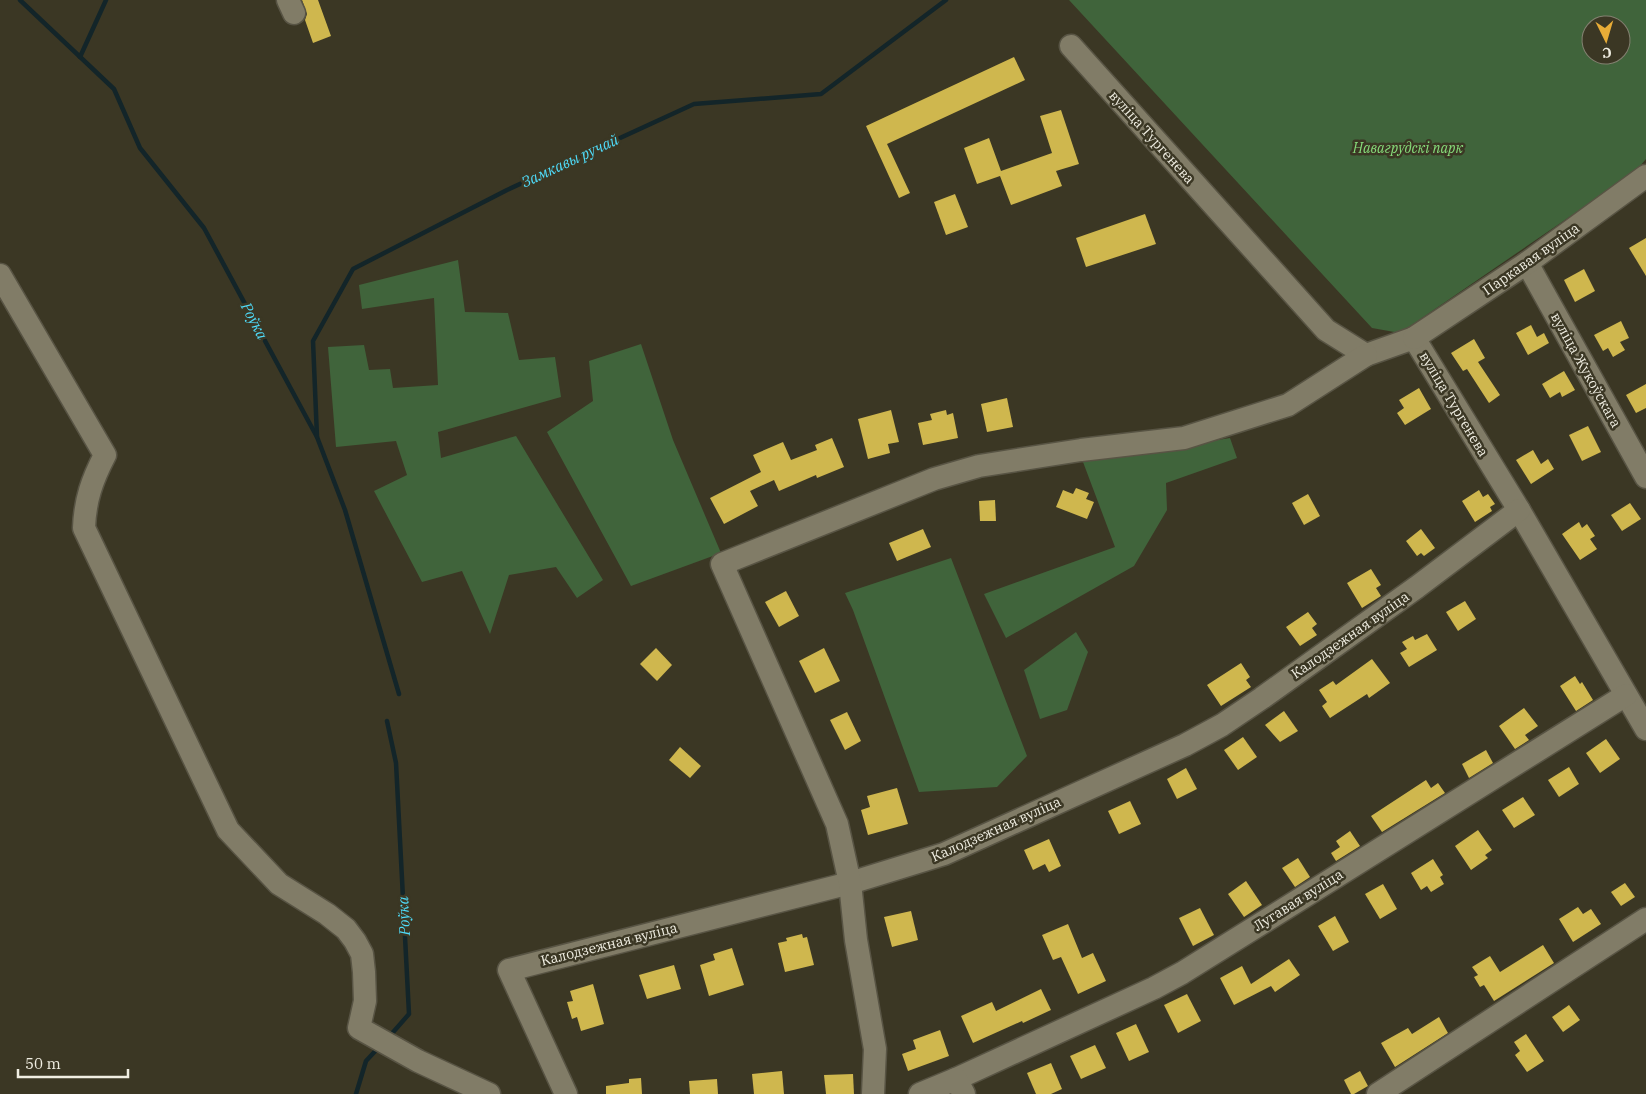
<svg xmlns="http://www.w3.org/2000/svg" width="1646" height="1094" viewBox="0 0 1646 1094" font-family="'IBM Plex Serif',serif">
<rect width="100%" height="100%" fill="#3b3724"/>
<!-- green -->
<g fill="#40643b" fill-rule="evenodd">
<path d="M1069,0H1646V159L1635,172L1400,333L1372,328ZM1591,25H1621V55H1591Z"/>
<polygon points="458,260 465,312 508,313 519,360 555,357 561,397 438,432 441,458 516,436 603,580 577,598 556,567 509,575 490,634 462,571 422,582 374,491 407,475 396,441 336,447 328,347 364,345 369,370 390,369 393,388 438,385 434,298 362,309 359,285"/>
<polygon points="641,344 673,440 721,553 631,586 547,432 593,401 589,361"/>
<polygon points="1230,438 1237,458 1166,483 1167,510 1134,566 1006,638 984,594 1115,547 1083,462"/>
<polygon points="951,558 1027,756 997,787 919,792 853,610 845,593"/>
<polygon points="1076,632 1088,652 1067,710 1040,719 1024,670"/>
</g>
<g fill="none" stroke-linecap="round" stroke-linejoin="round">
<!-- stream -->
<g stroke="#132529" stroke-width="4.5">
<polyline points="20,0 114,89 140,148 204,228 317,437 345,510 399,694"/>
<polyline points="80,57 106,0"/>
<polyline points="317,437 313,341 353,269 507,190 694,104 821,94 946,0"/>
<polyline points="387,721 396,763 409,1014 388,1038"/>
<polyline points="356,1094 366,1061 379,1047"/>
</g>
</g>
<!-- building -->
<g fill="#cfb74e">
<polygon points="302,0 318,0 331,36 313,43 305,20 307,14"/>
<polygon points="1014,57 1025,80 887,144 910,193 899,198 866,126"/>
<polygon points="1061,110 1079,164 1056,171 1062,186 1011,205 1000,176 977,184 964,148 989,138 1001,171 1052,153 1040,116"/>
<polygon points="955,194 968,227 946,235 934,202"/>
<polygon points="1145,214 1156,244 1086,267 1076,238"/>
<polygon points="1646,238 1646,276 1629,248"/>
<polygon points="1584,269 1595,291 1575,302 1564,280"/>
<polygon points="1621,321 1629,338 1620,342 1625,350 1613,357 1608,348 1603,351 1594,335"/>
<polygon points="1531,325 1537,337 1544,333 1549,343 1528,355 1516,333"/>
<polygon points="1474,339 1485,358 1478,362 1500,395 1489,403 1467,369 1463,371 1451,353"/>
<polygon points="1564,371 1575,390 1562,397 1560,392 1550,398 1542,384"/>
<polygon points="1646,384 1646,408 1636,413 1626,395"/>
<polygon points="1419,388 1431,409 1405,425 1397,413 1404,408 1399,400"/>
<polygon points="1007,398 1013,427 987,432 981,404"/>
<polygon points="891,410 899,442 888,444 890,453 868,459 858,419"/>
<polygon points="946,410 947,415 953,413 958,438 923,445 918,423 932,420 930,414"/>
<polygon points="1588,426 1601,452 1582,461 1569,435"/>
<polygon points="832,438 844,467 817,478 816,475 779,491 774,480 750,491 758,506 724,524 710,498 761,472 753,455 783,442 791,460 817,450 815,445"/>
<polygon points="1533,450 1541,464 1548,459 1554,469 1531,484 1516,460"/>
<polygon points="1076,488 1089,493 1086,499 1094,502 1087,519 1056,507 1063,490 1073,494"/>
<polygon points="1479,490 1483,497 1488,494 1495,504 1490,507 1492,511 1475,522 1462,501"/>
<polygon points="1308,494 1320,516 1304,525 1292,503"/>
<polygon points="995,500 996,521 980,521 979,501"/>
<polygon points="1630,503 1641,519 1622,531 1611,515"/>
<polygon points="1579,522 1582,528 1587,524 1595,536 1590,539 1597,549 1580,560 1562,534"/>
<polygon points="923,529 931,547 897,561 889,543"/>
<polygon points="1421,529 1435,548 1424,556 1421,553 1417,556 1406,541"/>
<polygon points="1371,569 1381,585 1376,588 1381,596 1362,608 1347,583"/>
<polygon points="786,591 799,616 779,627 765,602"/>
<polygon points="1465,601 1476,619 1458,631 1446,612"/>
<polygon points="1308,612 1317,624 1312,628 1317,635 1300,646 1286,627"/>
<polygon points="1427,634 1437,650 1409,667 1400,653 1407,649 1402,642 1413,636 1415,640"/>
<polygon points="656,648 672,665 657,681 640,664"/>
<polygon points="824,648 840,681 815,693 799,661"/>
<polygon points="1372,659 1390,683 1369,698 1367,694 1330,718 1322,706 1327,702 1319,690 1333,681 1336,685"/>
<polygon points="1241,663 1250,677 1246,680 1251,687 1221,706 1207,685"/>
<polygon points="1575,676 1580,684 1582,682 1593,700 1576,711 1560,686"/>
<polygon points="1524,708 1538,726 1525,735 1529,740 1515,749 1499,726"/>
<polygon points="1284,711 1298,731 1280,742 1265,725"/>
<polygon points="847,712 861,741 845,750 830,720"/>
<polygon points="1243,737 1257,757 1238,770 1224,750"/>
<polygon points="1606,739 1620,759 1600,773 1586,753"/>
<polygon points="680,747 701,766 690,778 669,760"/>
<polygon points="1486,750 1493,763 1469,778 1462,764"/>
<polygon points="1569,767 1579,784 1559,797 1548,780"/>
<polygon points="1186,768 1197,789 1177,799 1167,779"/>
<polygon points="1426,780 1431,788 1438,783 1445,793 1382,832 1371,816"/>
<polygon points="897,788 908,824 868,835 861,810 870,807 867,796"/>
<polygon points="1523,797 1535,815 1514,828 1502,810"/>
<polygon points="1130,801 1141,824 1119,834 1108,811"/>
<polygon points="1478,830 1492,850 1485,855 1488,858 1471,870 1455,846"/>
<polygon points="1350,831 1360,846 1336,861 1331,853 1340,847 1336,841"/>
<polygon points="1049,839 1061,866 1049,872 1045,864 1033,870 1024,850"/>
<polygon points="1298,858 1310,877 1295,887 1282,868"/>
<polygon points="1433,859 1443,875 1440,877 1444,884 1431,892 1427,886 1421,890 1411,873"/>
<polygon points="1246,881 1262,905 1244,917 1228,894"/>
<polygon points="1625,883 1635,897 1621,906 1611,892"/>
<polygon points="1383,884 1397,909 1380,919 1365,894"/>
<polygon points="1578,907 1583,914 1591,909 1601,924 1573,942 1559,919"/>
<polygon points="1200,908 1214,935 1193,946 1179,918"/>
<polygon points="911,911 918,940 892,947 884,917"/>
<polygon points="1335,916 1349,942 1333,951 1318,926"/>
<polygon points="1068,924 1082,958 1093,953 1106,981 1078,994 1061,957 1053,960 1042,935"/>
<polygon points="802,934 803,938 807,937 814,965 785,972 778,943 787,941 786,938"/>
<polygon points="1543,945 1554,963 1494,1001 1484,985 1480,987 1474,977 1478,975 1472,967 1490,956 1500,972"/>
<polygon points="732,948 744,985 709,996 700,965 715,960 713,954"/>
<polygon points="1289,959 1300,975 1275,992 1271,986 1234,1005 1220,978 1242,966 1251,984"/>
<polygon points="674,965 681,989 647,999 639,975"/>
<polygon points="593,984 604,1024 581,1031 577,1017 572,1019 567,1002 573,1001 570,991"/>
<polygon points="1041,989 1051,1010 1023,1023 1022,1021 973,1043 961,1016 992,1002 996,1011"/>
<polygon points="1187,994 1201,1021 1178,1033 1164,1005"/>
<polygon points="1569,1005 1580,1020 1563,1032 1552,1017"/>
<polygon points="1439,1017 1448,1033 1395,1067 1381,1043 1408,1028 1412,1034"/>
<polygon points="1136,1024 1149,1052 1129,1061 1116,1033"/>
<polygon points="940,1030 949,1056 908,1071 902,1054 916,1049 913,1040"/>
<polygon points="1526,1034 1544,1061 1527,1072 1515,1055 1520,1051 1514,1042"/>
<polygon points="1095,1045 1106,1068 1081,1079 1070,1056"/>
<polygon points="1051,1063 1062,1089 1051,1094 1036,1094 1027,1073"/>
<polygon points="782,1071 784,1094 754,1094 752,1074"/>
<polygon points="1360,1071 1368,1086 1354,1094 1351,1094 1344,1080"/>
<polygon points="853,1074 854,1094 826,1094 824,1075"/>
<polygon points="641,1078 642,1094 606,1094 606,1086 629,1083 629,1079"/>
<polygon points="717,1079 718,1094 690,1094 689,1081"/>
</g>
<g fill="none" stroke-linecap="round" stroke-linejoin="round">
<defs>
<g id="minor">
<polyline points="288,0 294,13"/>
<polyline points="1071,46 1326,330 1366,355 1414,338 1519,510 1646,729"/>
<polyline points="1527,263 1646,477"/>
<path d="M0,275L105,455C92,480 85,500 84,528L228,830L279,884L327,914L346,929L355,941L362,954L364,972L365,1001L359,1028L418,1061L489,1094"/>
<polyline points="1414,338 1527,263 1646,176"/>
<polyline points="956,1079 1154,988 1182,973 1626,695"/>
<polyline points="566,1094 509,970 850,883 944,854 1185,745 1222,725 1262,698 1417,587 1519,510"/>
<polyline points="873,1094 875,1049 856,940 850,883 837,824 722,564 934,479 979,466 1081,450 1184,438 1288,405 1366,355"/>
<polyline points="920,1094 956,1079 964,1094"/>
<polyline points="1378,1094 1646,919"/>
</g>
</defs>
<!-- minor casing -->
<use href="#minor" stroke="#585444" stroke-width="25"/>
<!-- minor -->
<use href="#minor" stroke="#817c67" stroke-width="22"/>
</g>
<g text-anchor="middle" stroke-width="5" stroke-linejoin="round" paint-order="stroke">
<!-- street labels -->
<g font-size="14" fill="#f0eee2" stroke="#3b3724">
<text transform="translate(1152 137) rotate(48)" y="5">вуліца Тургенева</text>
<text transform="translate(1531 259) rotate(-35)" y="5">Паркавая вуліца</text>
<text transform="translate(1586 370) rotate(61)" y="5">вуліца Жукоўскага</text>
<text transform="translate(1454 404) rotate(59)" y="5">вуліца Тургенева</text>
<text transform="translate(1350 635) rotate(-35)" y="5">Калодзежная вуліца</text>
<text transform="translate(996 829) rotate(-24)" y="5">Калодзежная вуліца</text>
<text transform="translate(1298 900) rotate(-32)" y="5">Лугавая вуліца</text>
<text transform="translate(609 944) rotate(-14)" y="5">Калодзежная вуліца</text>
</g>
<!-- park labels -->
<g font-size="14" font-style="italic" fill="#87dd7b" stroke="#3b3724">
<text x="1408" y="153">Навагрудскі парк</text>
</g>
<!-- water labels -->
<g font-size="15" font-style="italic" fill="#4fdcfa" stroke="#3b3724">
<text transform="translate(570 161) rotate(-25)" y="5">Замкавы ручай</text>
<text transform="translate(254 321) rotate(62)" y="5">Роўка</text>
<text transform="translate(404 916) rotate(-93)" y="5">Роўка</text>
</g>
</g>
<!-- north arrow -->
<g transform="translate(1606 40) rotate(175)"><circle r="24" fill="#3b3724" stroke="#838070"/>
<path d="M0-4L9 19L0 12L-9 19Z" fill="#e8ac37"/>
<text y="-8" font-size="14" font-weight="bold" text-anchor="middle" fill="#f0eee2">С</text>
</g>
<!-- scale -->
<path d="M18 1069v8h110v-8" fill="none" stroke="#f0eee2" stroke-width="2.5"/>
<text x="25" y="1069" font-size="15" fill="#f0eee2" stroke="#3b3724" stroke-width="4" paint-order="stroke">50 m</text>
</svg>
